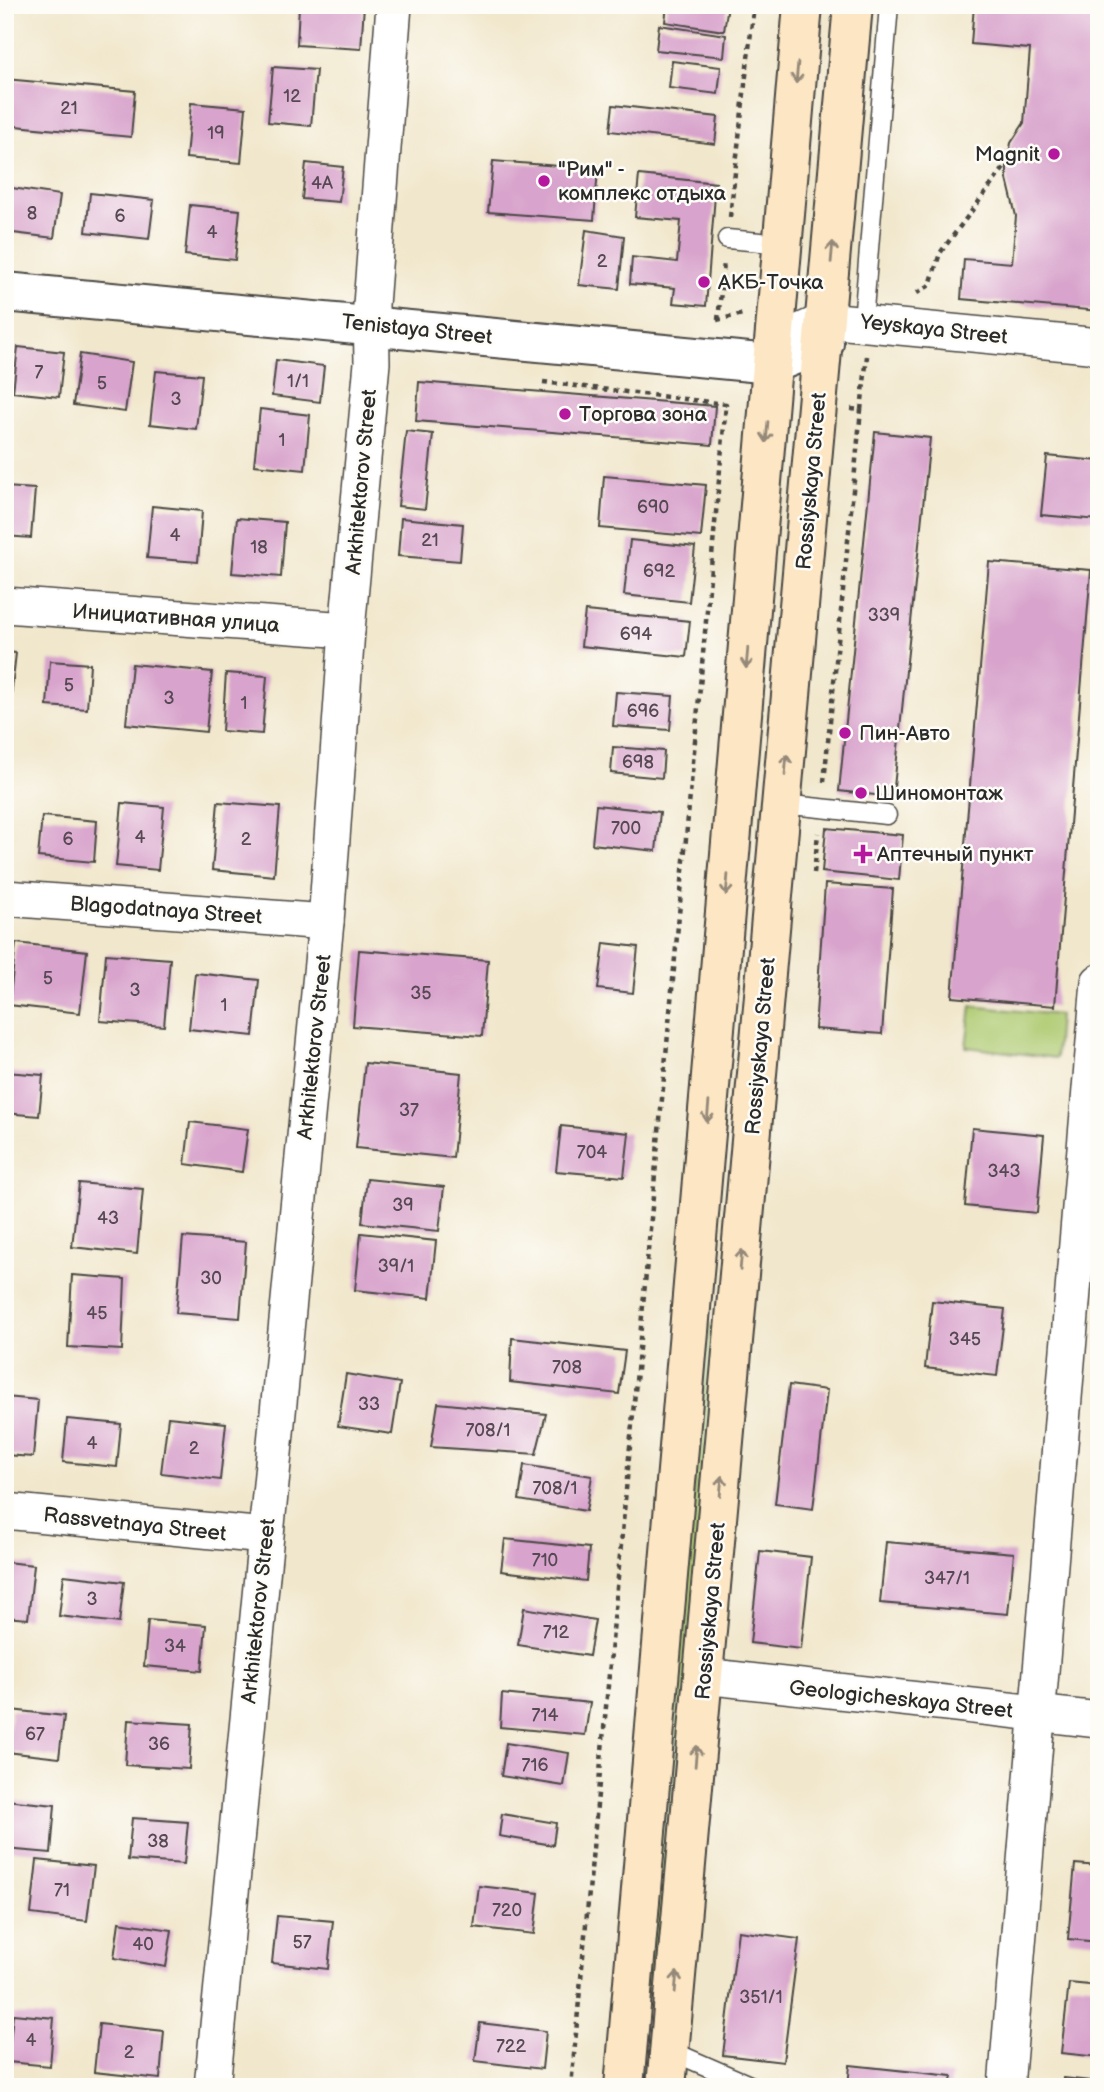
<svg xmlns="http://www.w3.org/2000/svg" width="1104" height="2092" viewBox="0 0 1104 2092" font-family="'Balsamiq Sans',sans-serif">
<rect width="100%" height="100%" fill="#fdfcf7"/>
<filter id="ink" filterUnits="userSpaceOnUse"><feTurbulence type="fractalNoise" baseFrequency=".0143" numOctaves="2"/><feDisplacementMap in="SourceGraphic" scale="14" xChannelSelector="R" yChannelSelector="G"/><feConvolveMatrix kernelMatrix="1 2 1 2 8 2 1 2 1" color-interpolation-filters="sRGB"/></filter>
<filter id="wash" filterUnits="userSpaceOnUse"><feTurbulence type="fractalNoise" baseFrequency=".00686" numOctaves="4" result="noise"/><feDisplacementMap in="SourceGraphic" scale="28" xChannelSelector="R" yChannelSelector="G"/><feGaussianBlur stdDeviation="1.57" result="paint"/><feColorMatrix in="noise" values="0 0 0 0 0 0 0 0 0 0 0 0 0 0 0 0 0 1.4 0 .05"/><feComposite in="paint" operator="in"/></filter>
<g filter="url(#wash)">
<rect width="100%" height="100%" fill="#f1e7cc"/>
<!-- green -->
<g fill="#aeca71" stroke="#6c7a4e" stroke-width="2">
<polygon points="971,1006 1059,1015 1056,1058 966,1047"/>
<polygon points="723,1319 660,1996 644,1996 709,1325"/>
</g>
<g id="blocks">
<!-- building -->
<g fill="#d8a3cc">
<polygon points="299,5 364,5 361,49 297,45"/>
<polygon points="667,5 728,5 724,31 665,22"/>
<polygon points="974,5 1099,5 1099,311 961,299 964,259 1012,263 1016,216 1007,179 1007,164 1011,143 1024,123 1030,49 971,44"/>
<polygon points="659,25 726,35 724,57 656,50"/>
<polygon points="672,61 721,67 718,94 669,88"/>
<polygon points="273,67 316,70 311,126 268,122"/>
<polygon points="5,79 135,91 131,137 5,125"/>
<polygon points="191,103 246,108 241,163 186,158"/>
<polygon points="613,105 718,117 715,144 610,131"/>
<polygon points="493,161 598,169 594,220 488,212"/>
<polygon points="306,163 343,167 339,202 302,199"/>
<polygon points="639,175 716,183 706,306 673,303 675,288 630,284 632,257 677,262 681,221 635,217"/>
<polygon points="5,187 60,195 54,238 5,232"/>
<polygon points="90,193 154,200 149,239 86,232"/>
<polygon points="190,205 240,210 235,260 185,255"/>
<polygon points="586,230 624,236 619,289 579,285"/>
<polygon points="18,347 64,352 59,397 13,392"/>
<polygon points="80,354 132,362 125,412 73,405"/>
<polygon points="276,360 324,366 320,402 272,396"/>
<polygon points="156,371 202,375 196,429 150,424"/>
<polygon points="419,382 715,406 712,445 416,421"/>
<polygon points="260,409 310,415 305,470 254,465"/>
<polygon points="406,431 433,434 425,509 398,506"/>
<polygon points="875,432 930,438 893,797 839,791"/>
<polygon points="1047,456 1099,461 1099,520 1041,515"/>
<polygon points="604,476 706,485 701,537 600,528"/>
<polygon points="5,487 35,489 31,538 5,536"/>
<polygon points="152,506 202,511 198,562 147,558"/>
<polygon points="237,518 285,522 281,577 232,573"/>
<polygon points="401,518 463,524 460,561 398,556"/>
<polygon points="630,540 695,547 689,602 624,595"/>
<polygon points="989,562 1091,570 1055,1006 952,997"/>
<polygon points="585,611 690,621 686,657 581,646"/>
<polygon points="5,652 16,653 8,724 5,724"/>
<polygon points="50,661 90,664 87,709 47,706"/>
<polygon points="132,664 212,672 206,732 126,724"/>
<polygon points="226,673 267,676 262,734 222,731"/>
<polygon points="616,692 673,696 670,730 613,726"/>
<polygon points="613,747 664,751 662,778 611,773"/>
<polygon points="218,802 280,807 274,876 212,870"/>
<polygon points="122,803 164,807 158,870 116,866"/>
<polygon points="596,805 660,812 656,851 592,844"/>
<polygon points="42,816 97,821 94,862 38,857"/>
<polygon points="826,828 903,835 899,880 822,872"/>
<polygon points="825,884 893,889 882,1034 815,1029"/>
<polygon points="16,943 87,951 80,1013 9,1005"/>
<polygon points="604,943 638,947 633,993 598,989"/>
<polygon points="359,950 488,960 482,1036 353,1026"/>
<polygon points="106,954 170,959 164,1026 100,1021"/>
<polygon points="195,973 259,980 253,1036 189,1029"/>
<polygon points="365,1063 461,1073 453,1158 356,1148"/>
<polygon points="5,1072 43,1075 39,1116 5,1113"/>
<polygon points="190,1122 248,1129 242,1172 185,1164"/>
<polygon points="561,1126 629,1133 624,1177 556,1171"/>
<polygon points="972,1128 1044,1135 1037,1213 965,1206"/>
<polygon points="367,1179 444,1187 439,1231 362,1223"/>
<polygon points="79,1183 143,1189 137,1254 72,1247"/>
<polygon points="361,1233 436,1241 430,1298 355,1290"/>
<polygon points="183,1237 246,1242 240,1318 176,1313"/>
<polygon points="72,1275 125,1279 122,1350 68,1347"/>
<polygon points="932,1301 1005,1309 997,1376 925,1368"/>
<polygon points="512,1338 625,1351 619,1394 510,1382"/>
<polygon points="346,1374 400,1383 392,1434 338,1426"/>
<polygon points="789,1385 827,1390 813,1509 775,1504"/>
<polygon points="5,1397 38,1400 33,1457 5,1455"/>
<polygon points="438,1403 546,1414 536,1454 431,1447"/>
<polygon points="168,1417 226,1423 220,1480 161,1473"/>
<polygon points="67,1419 121,1424 117,1467 63,1462"/>
<polygon points="524,1465 592,1476 586,1511 519,1500"/>
<polygon points="505,1539 589,1548 586,1581 501,1571"/>
<polygon points="886,1542 1014,1553 1008,1614 880,1603"/>
<polygon points="760,1551 811,1557 801,1649 750,1643"/>
<polygon points="5,1562 34,1565 28,1619 5,1617"/>
<polygon points="64,1575 124,1582 119,1623 59,1616"/>
<polygon points="524,1608 595,1620 589,1656 518,1645"/>
<polygon points="148,1620 206,1625 202,1671 144,1666"/>
<polygon points="502,1694 590,1703 585,1735 500,1727"/>
<polygon points="11,1710 64,1716 59,1758 7,1752"/>
<polygon points="128,1720 192,1724 189,1769 125,1765"/>
<polygon points="506,1743 569,1753 564,1786 501,1776"/>
<polygon points="5,1800 55,1805 51,1853 5,1849"/>
<polygon points="502,1814 556,1823 553,1845 499,1836"/>
<polygon points="132,1818 188,1822 184,1864 128,1860"/>
<polygon points="37,1860 94,1866 87,1921 31,1914"/>
<polygon points="1075,1864 1099,1866 1099,1942 1068,1939"/>
<polygon points="479,1886 539,1893 534,1934 474,1927"/>
<polygon points="277,1916 333,1921 328,1969 272,1963"/>
<polygon points="119,1922 172,1930 166,1967 114,1958"/>
<polygon points="738,1931 799,1939 783,2062 723,2055"/>
<polygon points="1069,1983 1099,1986 1099,2057 1061,2053"/>
<polygon points="13,2014 54,2018 50,2066 8,2062"/>
<polygon points="480,2023 546,2031 542,2069 475,2061"/>
<polygon points="99,2024 164,2031 160,2079 94,2072"/>
<polygon points="850,2065 952,2076 950,2087 848,2087"/>
<polygon points="1063,2078 1099,2082 1099,2087 1062,2087"/>
</g>
</g>
</g>
<g filter="url(#ink)">
<use href="#blocks" fill-opacity="0" stroke="#494743" stroke-width="2"/>
<g fill="none" stroke-linecap="round" stroke-linejoin="round">
<defs>
<g id="service">
<polyline points="727,239 783,244"/>
<polyline points="863,322 889,5"/>
<polyline points="782,804 887,815"/>
<polyline points="669,2050 754,2087"/>
</g>
<g id="minor">
<polyline points="775,343 826,320 1099,346"/>
<polyline points="5,605 347,630"/>
<polyline points="5,898 326,922"/>
<polyline points="5,1511 265,1536"/>
<polyline points="704,1676 1099,1720"/>
<polyline points="212,2087 326,922 347,630 372,363 371,305 394,5"/>
<polyline points="1006,2087 1099,982"/>
</g>
<polyline id="tertiary" points="5,292 772,364 824,343"/>
<g id="secondary">
<polyline points="624,2087 803,5"/>
<polyline points="666,2087 853,5"/>
</g>
</defs>
<!-- service casing -->
<use href="#service" stroke="#494743" stroke-width="21"/>
<!-- minor casing -->
<use href="#minor" stroke="#494743" stroke-width="38"/>
<!-- tertiary casing -->
<use href="#tertiary" stroke="#494743" stroke-width="42"/>
<!-- secondary casing -->
<use href="#secondary" stroke="#494743" stroke-width="42"/>
<!-- path -->
<g stroke="#494743" stroke-width="4.5" stroke-dasharray="5 5" stroke-linecap="butt">
<polyline points="730,217 754,5"/>
<polyline points="917,293 930,285 940,253 1007,164"/>
<polyline points="717,320 743,314"/>
<polyline points="718,320 724,263"/>
<polyline points="543,382 726,404 571,2087"/>
<polyline points="851,409 861,410 867,356"/>
<polyline points="824,782 861,410"/>
<polyline points="814,873 818,833"/>
</g>
<!-- service -->
<use href="#service" stroke="#fff" stroke-width="18"/>
<!-- minor -->
<use href="#minor" stroke="#fff" stroke-width="35"/>
<!-- tertiary -->
<use href="#tertiary" stroke="#fff" stroke-width="38"/>
<!-- secondary -->
<use href="#secondary" stroke="#fce6c4" stroke-width="38"/>
</g>
<!-- one-way arrows -->
<defs><path id="oneway-shaft" d="M-6 0H5M1.5-3L5.5 0L1.5 3" fill="none" stroke-width="1.6" stroke-linecap="round" stroke-linejoin="round" transform="scale(1.75)"/></defs>
<g stroke="#948878">
<use href="#oneway-shaft" transform="translate(797 73) rotate(95)"/>
<use href="#oneway-shaft" transform="translate(832 252) rotate(-85)"/>
<use href="#oneway-shaft" transform="translate(767 432) rotate(95)"/>
<use href="#oneway-shaft" transform="translate(747 658) rotate(95)"/>
<use href="#oneway-shaft" transform="translate(786 765) rotate(-85)"/>
<use href="#oneway-shaft" transform="translate(727 885) rotate(95)"/>
<use href="#oneway-shaft" transform="translate(708 1112) rotate(95)"/>
<use href="#oneway-shaft" transform="translate(741 1260) rotate(-85)"/>
<use href="#oneway-shaft" transform="translate(721 1486) rotate(-85)"/>
<use href="#oneway-shaft" transform="translate(696 1756) rotate(-85)"/>
<use href="#oneway-shaft" transform="translate(676 1982) rotate(-85)"/>
</g>
</g>
<!-- markers -->
<g fill="#b5179e" stroke="#fdfcf7" stroke-width="2.5">
<circle cx="1054" cy="154" r="7"/>
<circle cx="544" cy="181" r="7"/>
<circle cx="704" cy="282" r="7"/>
<circle cx="565" cy="414" r="7"/>
<circle cx="845" cy="733" r="7"/>
<circle cx="861" cy="793" r="7"/>
<path d="M859.5 843.5h7v7h7v7h-7v7h-7v-7h-7v-7h7z"/>
</g>
<g text-anchor="middle" stroke-width="5" stroke-linejoin="round" paint-order="stroke">
<!-- number labels -->
<g font-size="18" fill="#564953">
<text x="292" y="102">12</text>
<text x="69" y="114">21</text>
<text x="216" y="139">19</text>
<text x="322" y="189">4А</text>
<text x="32" y="219">8</text>
<text x="120" y="222">6</text>
<text x="212" y="238">4</text>
<text x="602" y="267">2</text>
<text x="39" y="378">7</text>
<text x="298" y="387">1/1</text>
<text x="102" y="389">5</text>
<text x="176" y="405">3</text>
<text x="282" y="446">1</text>
<text x="653" y="513">690</text>
<text x="175" y="541">4</text>
<text x="430" y="546">21</text>
<text x="259" y="553">18</text>
<text x="659" y="577">692</text>
<text x="884" y="621">339</text>
<text x="636" y="640">694</text>
<text x="69" y="691">5</text>
<text x="169" y="704">3</text>
<text x="244" y="709">1</text>
<text x="643" y="717">696</text>
<text x="638" y="768">698</text>
<text x="626" y="834">700</text>
<text x="140" y="843">4</text>
<text x="68" y="845">6</text>
<text x="246" y="845">2</text>
<text x="48" y="984">5</text>
<text x="135" y="996">3</text>
<text x="421" y="999">35</text>
<text x="224" y="1011">1</text>
<text x="409" y="1116">37</text>
<text x="592" y="1158">704</text>
<text x="1004" y="1177">343</text>
<text x="403" y="1211">39</text>
<text x="108" y="1224">43</text>
<text x="396" y="1272">39/1</text>
<text x="211" y="1284">30</text>
<text x="97" y="1319">45</text>
<text x="965" y="1345">345</text>
<text x="567" y="1373">708</text>
<text x="369" y="1410">33</text>
<text x="488" y="1436">708/1</text>
<text x="92" y="1449">4</text>
<text x="194" y="1454">2</text>
<text x="555" y="1494">708/1</text>
<text x="545" y="1566">710</text>
<text x="947" y="1584">347/1</text>
<text x="92" y="1605">3</text>
<text x="556" y="1638">712</text>
<text x="175" y="1652">34</text>
<text x="545" y="1721">714</text>
<text x="35" y="1740">67</text>
<text x="159" y="1750">36</text>
<text x="535" y="1771">716</text>
<text x="158" y="1847">38</text>
<text x="62" y="1896">71</text>
<text x="507" y="1916">720</text>
<text x="302" y="1948">57</text>
<text x="143" y="1950">40</text>
<text x="761" y="2003">351/1</text>
<text x="31" y="2046">4</text>
<text x="511" y="2052">722</text>
<text x="129" y="2058">2</text>
</g>
<!-- poi labels -->
<g font-size="21" fill="#2b2b2b" stroke="#fdfcf7" text-anchor="start">
<text x="1040" y="161" text-anchor="end">Magnit</text>
<text x="558" y="176">"Рим" -<tspan x="558" dy="24">комплекс отдыха</tspan></text>
<text x="718" y="289">АКБ-Точка</text>
<text x="579" y="421">Торгова зона</text>
<text x="859" y="740">Пин-Авто</text>
<text x="875" y="800">Шиномонтаж</text>
<text x="877" y="861">Аптечный пункт</text>
</g>
<!-- street labels -->
<g font-size="21" fill="#2b2b2b" stroke="#fdfcf7">
<text transform="translate(417 329) rotate(6)" y="7">Tenistaya Street</text>
<text transform="translate(934 329) rotate(6)" y="7">Yeyskaya Street</text>
<text transform="translate(811 481) rotate(-85)" y="7">Rossiyskaya Street</text>
<text transform="translate(361 482) rotate(-85)" y="7">Arkhitektorov Street</text>
<text transform="translate(176 618) rotate(4)" y="7">Инициативная улица</text>
<text transform="translate(166 910) rotate(4)" y="7">Blagodatnaya Street</text>
<text transform="translate(760 1046) rotate(-85)" y="7">Rossiyskaya Street</text>
<text transform="translate(314 1047) rotate(-84)" y="7">Arkhitektorov Street</text>
<text transform="translate(135 1524) rotate(6)" y="7">Rassvetnaya Street</text>
<text transform="translate(258 1611) rotate(-84)" y="7">Arkhitektorov Street</text>
<text transform="translate(710 1611) rotate(-85)" y="7">Rossiyskaya Street</text>
<text transform="translate(901 1699) rotate(6)" y="7">Geologicheskaya Street</text>
</g>
</g>
<!-- margin -->
<rect width="1104" height="2092" fill="none" stroke="#fdfcf7" stroke-width="28"/>
</svg>
